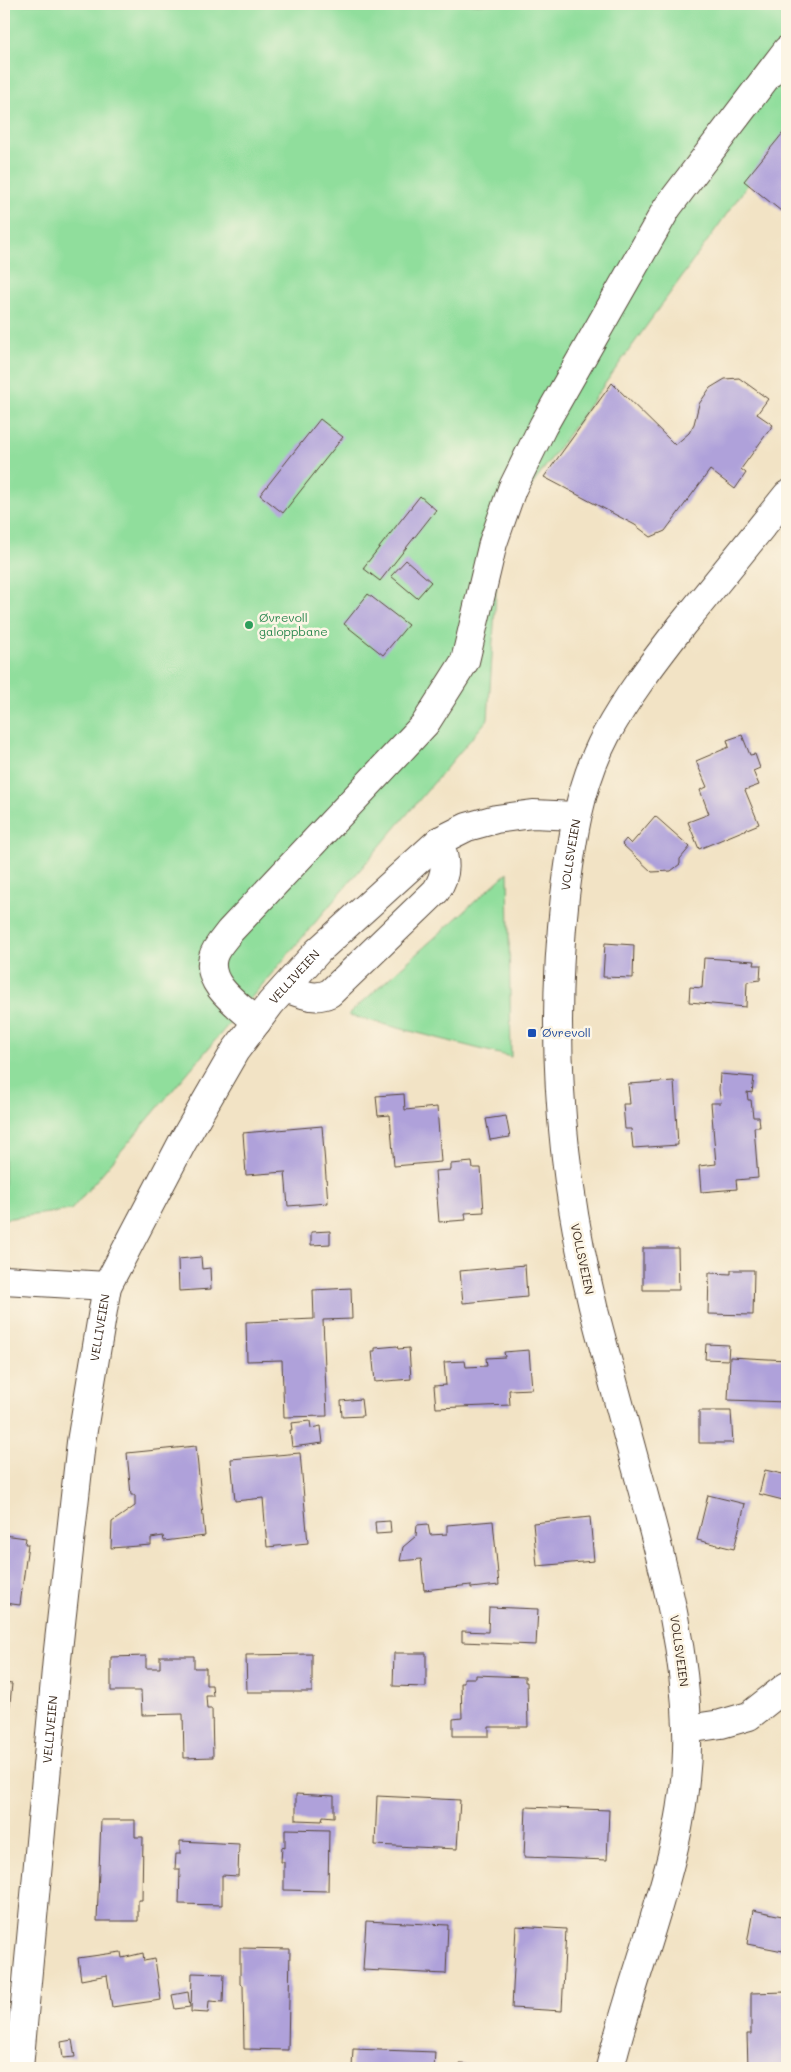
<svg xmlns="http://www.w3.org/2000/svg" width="791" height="2072" viewBox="0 0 791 2072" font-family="Mali,sans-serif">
<rect width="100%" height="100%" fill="#fcf5e5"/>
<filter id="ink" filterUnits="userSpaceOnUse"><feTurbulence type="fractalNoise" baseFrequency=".02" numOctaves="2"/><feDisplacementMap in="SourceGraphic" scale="10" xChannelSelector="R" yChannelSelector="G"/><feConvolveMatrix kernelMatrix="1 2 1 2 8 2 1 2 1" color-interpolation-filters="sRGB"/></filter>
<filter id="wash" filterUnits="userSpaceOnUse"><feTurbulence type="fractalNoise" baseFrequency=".0096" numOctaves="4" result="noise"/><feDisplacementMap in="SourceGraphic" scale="20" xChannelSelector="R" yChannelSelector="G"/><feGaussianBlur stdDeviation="1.12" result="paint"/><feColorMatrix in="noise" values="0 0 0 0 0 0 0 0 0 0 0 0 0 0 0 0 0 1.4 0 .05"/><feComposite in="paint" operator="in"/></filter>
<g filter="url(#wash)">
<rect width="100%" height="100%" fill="#f2e3c5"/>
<!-- green -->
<g fill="#90de9c" stroke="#66845d">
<polygon points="4,4 787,4 787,130 500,530 488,719 71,1210 4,1219"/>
<polygon points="508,872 511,1057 348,1015"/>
</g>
<g id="blocks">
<!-- building -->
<g fill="#afa1da">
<polygon points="787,128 787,203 781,211 744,181"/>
<polygon points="739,378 768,399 757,414 773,425 741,469 746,473 735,489 710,470 665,531 651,537 635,525 544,477 612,383 675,445 689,433 694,424 699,404 710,388 725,379"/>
<polygon points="320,419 343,437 283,513 260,495"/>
<polygon points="420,496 436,510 380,581 363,568"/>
<polygon points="406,560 431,582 417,598 391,576"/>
<polygon points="368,594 408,625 383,655 344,624"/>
<polygon points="742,735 750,755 755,754 760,768 753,771 759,785 745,790 759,824 699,849 688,822 709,814 700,790 707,787 696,761 729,747 727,740"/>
<polygon points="655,816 690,847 680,859 680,864 671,871 652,872 622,844 626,839 631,844"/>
<polygon points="605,943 634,945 633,978 603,977"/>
<polygon points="704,958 755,961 754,965 761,965 760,980 747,982 746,1007 689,1002 690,987 702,988"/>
<polygon points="720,1074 754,1077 752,1093 747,1092 748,1100 751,1100 753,1117 759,1117 760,1127 754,1127 758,1178 736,1180 737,1189 701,1192 699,1166 716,1164 711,1103 721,1103 719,1090"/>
<polygon points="674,1081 678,1145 633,1148 631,1129 625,1129 623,1104 630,1104 628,1084"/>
<polygon points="404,1094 405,1110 437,1107 441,1162 394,1166 390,1115 378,1116 376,1096"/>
<polygon points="506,1116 510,1137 490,1140 486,1119"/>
<polygon points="322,1126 328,1203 288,1206 285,1172 246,1175 243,1133"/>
<polygon points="472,1162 473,1168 481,1168 484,1212 465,1213 466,1220 439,1222 435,1171 451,1170 451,1164"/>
<polygon points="330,1231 330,1244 311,1245 311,1232"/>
<polygon points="643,1248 678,1248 679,1290 643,1290"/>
<polygon points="201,1257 202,1269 210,1268 211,1289 179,1291 178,1259"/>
<polygon points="525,1265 527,1297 463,1303 460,1271"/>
<polygon points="731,1270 754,1270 753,1315 708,1314 709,1273 731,1274"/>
<polygon points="351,1288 352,1319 323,1320 327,1416 284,1417 282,1360 247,1361 246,1322 314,1319 313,1290"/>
<polygon points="706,1344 729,1345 728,1360 705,1359"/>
<polygon points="397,1346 398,1349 409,1348 411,1379 375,1382 372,1351 375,1351 375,1348"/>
<polygon points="529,1350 532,1389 509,1390 510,1405 436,1408 434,1386 446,1385 444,1362 465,1361 466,1367 487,1366 486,1358 505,1357 504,1352"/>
<polygon points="730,1357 787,1360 787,1402 728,1400"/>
<polygon points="361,1399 363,1416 342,1417 341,1401"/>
<polygon points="699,1411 731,1411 733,1443 699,1443"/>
<polygon points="310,1421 311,1428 321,1426 323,1443 292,1447 290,1430 292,1430 291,1423"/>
<polygon points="196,1446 205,1536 164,1541 163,1536 151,1538 151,1545 111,1548 112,1522 135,1506 135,1495 131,1495 127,1453"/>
<polygon points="300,1453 308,1543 267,1547 263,1498 235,1501 231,1459"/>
<polygon points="765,1470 787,1475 787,1501 759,1494"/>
<polygon points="708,1495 745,1504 734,1549 697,1540"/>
<polygon points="590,1517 594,1561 537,1566 533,1523"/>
<polygon points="390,1521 391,1533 376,1534 375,1522"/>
<polygon points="493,1521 499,1585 471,1588 471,1585 424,1590 421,1559 400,1561 403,1547 416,1536 417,1525 428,1524 430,1535 447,1534 447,1525"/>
<polygon points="4,1535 26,1538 25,1544 28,1544 20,1605 4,1603"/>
<polygon points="489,1607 538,1609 536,1645 462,1642 462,1631 488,1632"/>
<polygon points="394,1653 426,1653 426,1687 393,1686"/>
<polygon points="312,1654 312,1692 247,1692 246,1655"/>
<polygon points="146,1656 146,1668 160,1668 160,1656 194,1656 194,1668 206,1668 206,1685 212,1685 213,1696 206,1696 207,1709 212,1709 213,1757 184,1758 183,1714 142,1715 141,1691 111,1691 111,1657"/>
<polygon points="476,1675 525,1677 525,1682 527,1682 528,1727 489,1727 489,1736 453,1736 453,1719 462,1718 461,1683 464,1683 464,1678 476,1678"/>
<polygon points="4,1683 12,1684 9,1712 4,1712"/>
<polygon points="296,1794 334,1796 334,1817 323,1816 322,1821 296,1820"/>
<polygon points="377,1796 460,1800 457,1849 375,1845"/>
<polygon points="526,1807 609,1810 607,1860 524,1857"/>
<polygon points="101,1820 135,1820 135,1837 143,1837 142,1900 138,1900 138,1921 97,1921"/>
<polygon points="285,1829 329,1830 328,1891 284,1890 284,1862 281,1862 282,1847 285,1848"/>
<polygon points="180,1841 239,1844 238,1876 222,1875 222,1905 179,1904 180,1869 175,1869 176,1854 180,1854"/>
<polygon points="753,1910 787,1917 783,1951 747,1944"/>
<polygon points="366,1921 448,1925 446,1974 363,1970"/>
<polygon points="516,1926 566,1929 562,2011 512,2008"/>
<polygon points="240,1948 290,1949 288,2050 244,2049 243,1985 240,1984"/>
<polygon points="121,1952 122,1958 143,1953 144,1961 155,1959 161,2000 112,2007 107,1975 81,1980 78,1958"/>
<polygon points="192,1973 224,1974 223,2002 209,2001 208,2013 191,2012"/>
<polygon points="188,1992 190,2007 175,2009 172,1995"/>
<polygon points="787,1992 787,2068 748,2068 747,2034 751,2034 751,1993"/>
<polygon points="72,2040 75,2057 63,2058 61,2042"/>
<polygon points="353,2049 435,2052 434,2068 352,2068"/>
<polygon points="460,2064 497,2066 497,2068 460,2068"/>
</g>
</g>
</g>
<g filter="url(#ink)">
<use href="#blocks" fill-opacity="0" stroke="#564637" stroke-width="1"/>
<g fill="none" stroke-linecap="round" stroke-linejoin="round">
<defs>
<g id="minor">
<path d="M285,988C301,993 313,1001 330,993L436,891C448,873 446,861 439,841"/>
<path d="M257,1022C240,1006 205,985 213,957C215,948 225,938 230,931L425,724L465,661L493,543L512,489L543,426L667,208L787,50"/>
<polyline points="4,1280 107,1286"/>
<polyline points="687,1729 721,1724 749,1716 787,1686"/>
<path id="s1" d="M19,2068L57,1659L81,1442L107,1286L182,1143L235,1051L271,1003L318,951L439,841L467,827L496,819L533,814L576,816"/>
</g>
<g id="major">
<path id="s2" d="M610,2068C637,1955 691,1846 687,1727C685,1654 668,1584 649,1514C634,1460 620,1406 605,1352C563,1204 548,1049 565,896C572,840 579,786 606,735C627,696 655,660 682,625C717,582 752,539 787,495"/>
</g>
</defs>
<!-- minor casing -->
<use href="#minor" stroke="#564637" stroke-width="30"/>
<!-- major casing -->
<use href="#major" stroke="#564637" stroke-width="30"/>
<!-- minor -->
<use href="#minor" stroke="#fff" stroke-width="28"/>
<!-- major -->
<use href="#major" stroke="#fff" stroke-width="28"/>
</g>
</g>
<!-- markers -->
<circle fill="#2e9e5b" stroke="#fcf5e5" stroke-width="2" cx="249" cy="625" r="5"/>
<rect fill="#1a4fb4" stroke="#fcf5e5" stroke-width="2" x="527" y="1028" width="10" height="10" rx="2.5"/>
<g text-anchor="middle" stroke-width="5" stroke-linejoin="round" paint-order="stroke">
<!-- leisure labels -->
<g font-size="12" fill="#27864d" stroke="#fcf5e5" text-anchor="start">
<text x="259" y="622">Øvrevoll<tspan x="259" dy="14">galoppbane</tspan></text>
</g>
<!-- street labels -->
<g font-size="12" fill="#3b2a1e" stroke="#fcf5e5">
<text dy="4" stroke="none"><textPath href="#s2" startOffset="1238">VOLLSVEIEN</textPath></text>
<text dy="4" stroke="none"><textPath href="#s1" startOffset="1150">VELLIVEIEN</textPath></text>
<text transform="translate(582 1259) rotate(78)" y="4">VOLLSVEIEN</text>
<text dy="4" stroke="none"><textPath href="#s1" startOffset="745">VELLIVEIEN</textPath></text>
<text transform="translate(679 1651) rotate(82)" y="4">VOLLSVEIEN</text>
<text dy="4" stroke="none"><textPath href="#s1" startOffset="340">VELLIVEIEN</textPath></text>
</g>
<!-- transit labels -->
<g font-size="12" fill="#164399" stroke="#fcf5e5" text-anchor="start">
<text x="542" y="1037">Øvrevoll</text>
</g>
</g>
<!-- margin -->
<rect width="791" height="2072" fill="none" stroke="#fcf5e5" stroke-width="20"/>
</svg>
